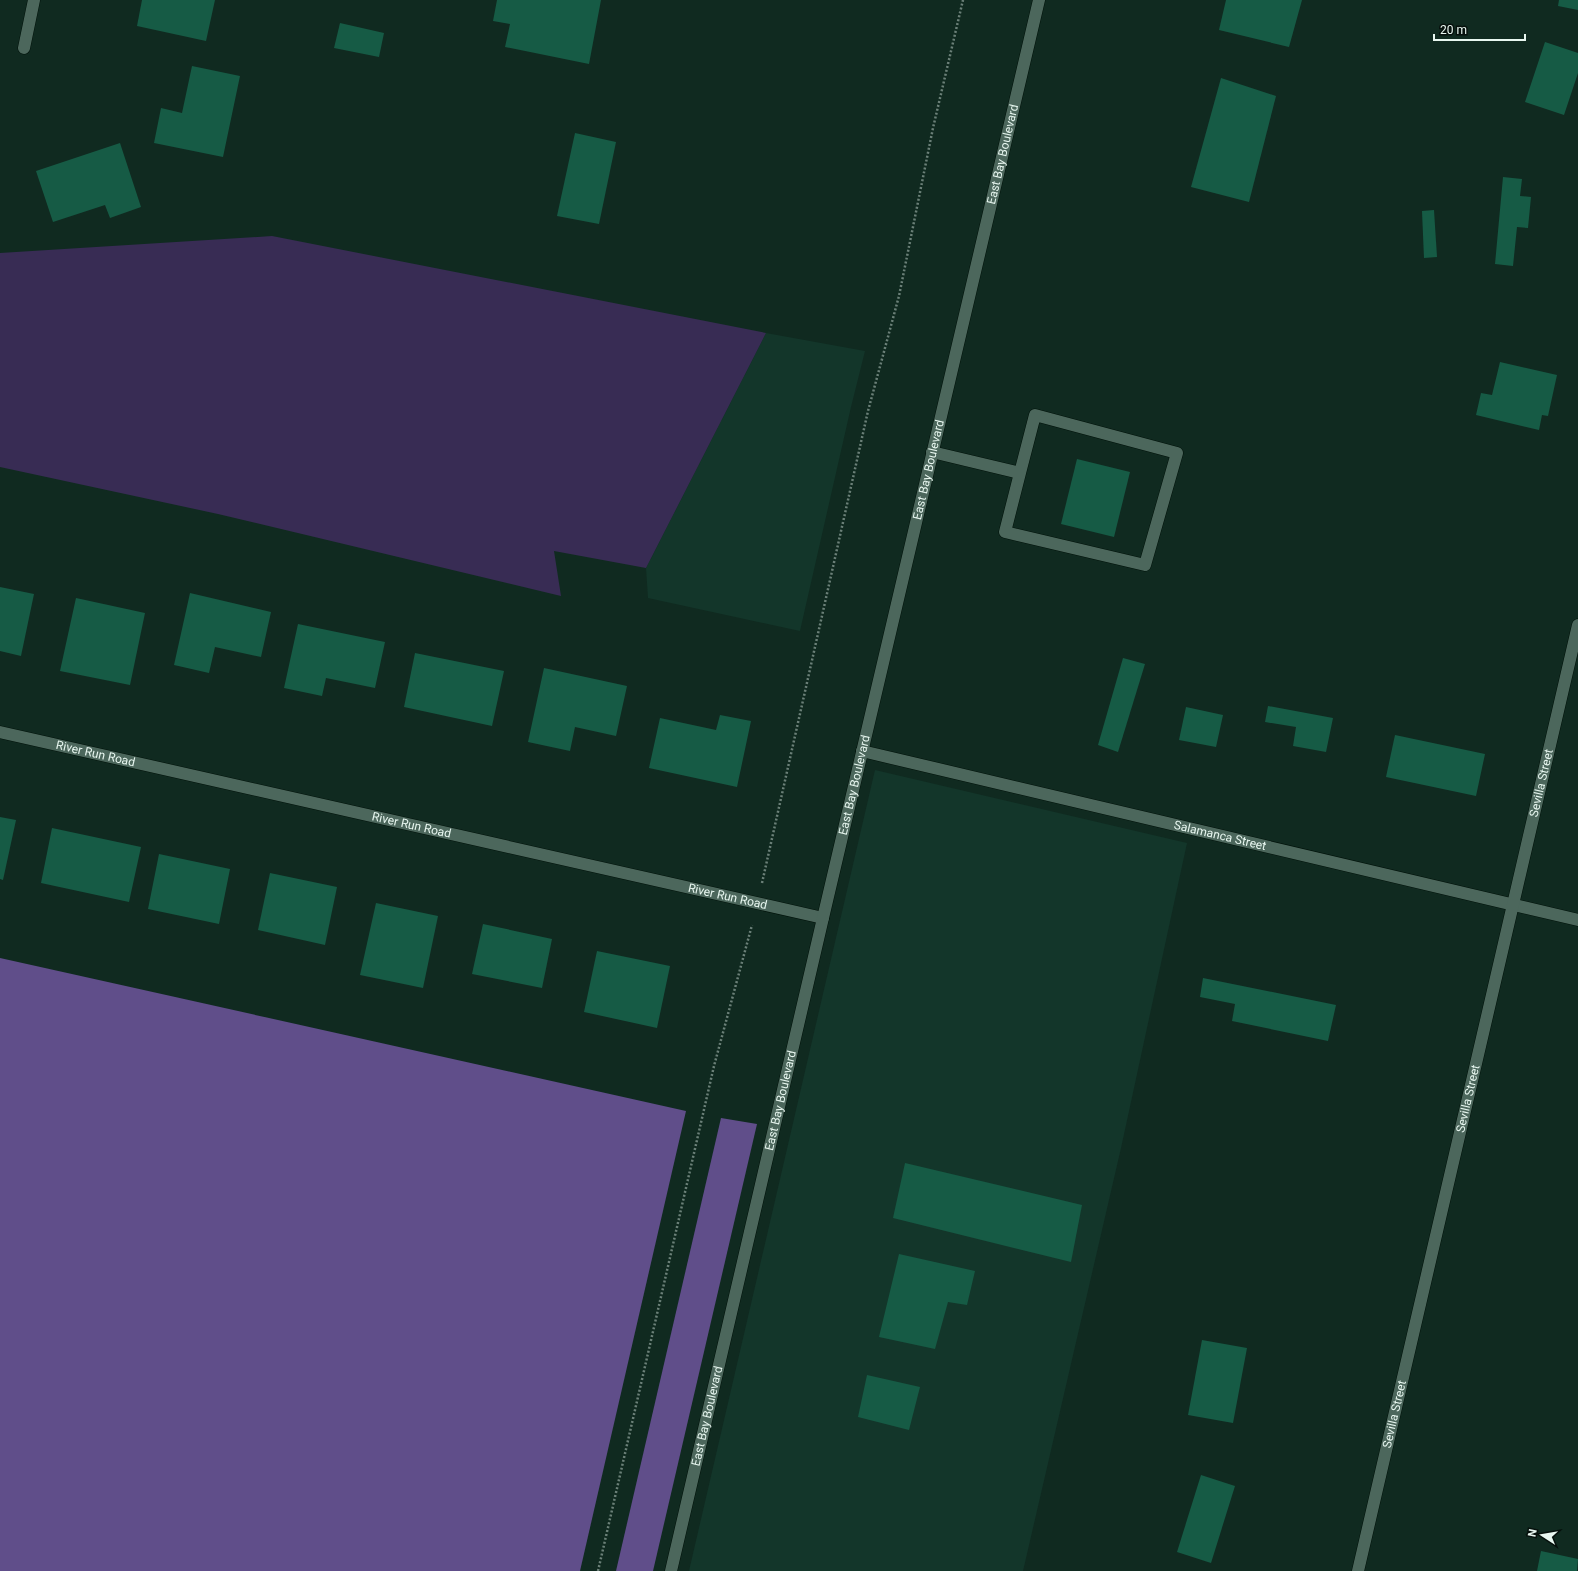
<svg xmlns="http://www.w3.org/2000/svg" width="1578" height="1571" viewBox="0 0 1578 1571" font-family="Roboto,sans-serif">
<rect width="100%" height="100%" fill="#102a20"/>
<!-- built -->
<g fill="#13362a">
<polygon points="766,333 865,351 851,407 800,631 648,598 646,568"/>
<polygon points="875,770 1187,843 1121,1148 1023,1571 689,1571"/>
</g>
<!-- green -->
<polygon fill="#382c54" points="272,236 766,333 646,568 554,551 561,596 218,514 0,467 0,253"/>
<!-- forest -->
<g fill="#604e8a">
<polygon points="0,958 686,1111 580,1571 0,1571"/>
<polygon points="721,1118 757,1124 653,1571 616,1571"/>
</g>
<!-- building -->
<g fill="#165b45">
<polygon points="142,0 215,0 206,41 137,26"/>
<polygon points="497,0 601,0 589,64 505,47 510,24 493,21"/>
<polygon points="1226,0 1302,0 1289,47 1219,30"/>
<polygon points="1559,0 1578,0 1578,10 1558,6"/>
<polygon points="340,23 384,33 379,57 334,48"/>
<polygon points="1545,42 1578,53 1578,73 1564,115 1525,102"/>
<polygon points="192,66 240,76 223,157 154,143 161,108 182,113"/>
<polygon points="1221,78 1276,96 1249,202 1191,187"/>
<polygon points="575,133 616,142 599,224 557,216"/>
<polygon points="120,143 141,207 110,218 105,205 53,222 36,171"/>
<polygon points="1503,177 1522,179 1520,196 1531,197 1528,228 1517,227 1513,266 1495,264"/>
<polygon points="1434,210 1437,257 1424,258 1422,211"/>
<polygon points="1500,362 1557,375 1548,416 1542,415 1539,430 1476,415 1481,393 1492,395"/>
<polygon points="1077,459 1130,472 1114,537 1061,524"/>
<polygon points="0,587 34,594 21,656 0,651"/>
<polygon points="190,593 271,612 261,657 215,647 209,673 174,665"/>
<polygon points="76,598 145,613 130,685 60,671"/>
<polygon points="298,624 385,642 375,688 326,678 322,696 284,688"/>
<polygon points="415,653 504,671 492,726 404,707"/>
<polygon points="1123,658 1145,664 1118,752 1098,745"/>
<polygon points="544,668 627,686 616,736 575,727 570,751 528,742"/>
<polygon points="1268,706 1333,718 1326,752 1293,746 1296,727 1265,722"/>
<polygon points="1186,707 1223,715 1216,747 1179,740"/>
<polygon points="720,715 751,721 737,787 649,768 660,718 716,730"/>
<polygon points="1395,735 1485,754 1476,796 1386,777"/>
<polygon points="0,817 16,820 3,880 0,879"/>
<polygon points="52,828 141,847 129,902 41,883"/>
<polygon points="159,854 230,869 219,924 148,909"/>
<polygon points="270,873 337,887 325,945 258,930"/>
<polygon points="376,903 438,916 423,988 360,975"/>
<polygon points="483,924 552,939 542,988 472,974"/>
<polygon points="597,951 670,966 657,1028 584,1012"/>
<polygon points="1203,978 1336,1005 1328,1041 1232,1021 1235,1004 1200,997"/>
<polygon points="905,1163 1082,1205 1071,1262 893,1218"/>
<polygon points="899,1254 975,1271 967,1305 948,1302 935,1349 879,1337"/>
<polygon points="1202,1340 1247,1348 1233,1423 1188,1415"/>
<polygon points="867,1375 920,1387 909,1430 858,1417"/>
<polygon points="1201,1475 1235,1486 1211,1563 1177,1552"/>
<polygon points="1541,1551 1578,1559 1577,1571 1537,1571"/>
</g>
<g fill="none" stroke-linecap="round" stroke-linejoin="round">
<defs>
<polyline id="service" points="932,452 1020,473 1005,532 1145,565 1177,453 1035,415 1020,473"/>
<g id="minor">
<polyline points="24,48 34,0"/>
<path id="s1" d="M0,732L823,918"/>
<path id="s2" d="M862,751L1578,920"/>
<path id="s3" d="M1358,1571L1578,625"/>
</g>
<g id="secondary">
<path id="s4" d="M671,1571L823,918L1039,0"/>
</g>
</defs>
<!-- service casing -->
<use href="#service" stroke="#00120a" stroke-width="13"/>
<!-- minor casing -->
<use href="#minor" stroke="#00120a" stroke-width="13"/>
<!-- secondary casing -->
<use href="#secondary" stroke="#00120a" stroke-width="13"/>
<!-- path -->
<g stroke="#6b8078" stroke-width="2.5" stroke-dasharray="2 2" stroke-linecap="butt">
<polyline points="762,883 868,411 899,296 933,128 963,0"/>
<polyline points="598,1571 714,1066 752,925"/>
</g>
<!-- service -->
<use href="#service" stroke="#4c675c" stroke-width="12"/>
<!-- minor -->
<use href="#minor" stroke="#4c675c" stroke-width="12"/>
<!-- secondary -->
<use href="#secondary" stroke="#4c675c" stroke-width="12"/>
</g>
<g text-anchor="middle" stroke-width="4" stroke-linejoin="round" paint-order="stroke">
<!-- street labels -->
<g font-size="12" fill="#e8f7f0" stroke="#06100c">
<text dy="4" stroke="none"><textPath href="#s4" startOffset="1455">East Bay Boulevard</textPath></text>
<text dy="4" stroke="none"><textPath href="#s4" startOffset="1131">East Bay Boulevard</textPath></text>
<text dy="4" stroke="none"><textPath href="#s1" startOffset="98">River Run Road</textPath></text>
<text dy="4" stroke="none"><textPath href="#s3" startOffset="809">Sevilla Street</textPath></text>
<text dy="4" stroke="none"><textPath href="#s4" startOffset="807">East Bay Boulevard</textPath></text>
<text dy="4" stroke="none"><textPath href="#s1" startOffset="422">River Run Road</textPath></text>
<text dy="4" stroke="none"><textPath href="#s2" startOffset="368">Salamanca Street</textPath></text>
<text dy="4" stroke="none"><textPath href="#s1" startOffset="746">River Run Road</textPath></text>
<text dy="4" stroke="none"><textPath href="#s3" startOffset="485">Sevilla Street</textPath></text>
<text dy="4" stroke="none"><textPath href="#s4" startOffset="483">East Bay Boulevard</textPath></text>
<text dy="4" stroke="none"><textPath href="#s3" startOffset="161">Sevilla Street</textPath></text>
<text dy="4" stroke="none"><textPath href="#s4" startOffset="159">East Bay Boulevard</textPath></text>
</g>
</g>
<!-- north arrow -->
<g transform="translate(1542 1535) rotate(282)" stroke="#06100c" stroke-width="3" paint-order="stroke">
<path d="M0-3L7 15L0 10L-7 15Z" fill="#e8f7f0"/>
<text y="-6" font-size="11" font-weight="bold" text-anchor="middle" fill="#e8f7f0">N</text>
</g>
<!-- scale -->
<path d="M1434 34v6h91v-6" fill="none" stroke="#e8f7f0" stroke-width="2"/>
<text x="1440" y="34" font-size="12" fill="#e8f7f0" stroke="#06100c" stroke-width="3" paint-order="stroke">20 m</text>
</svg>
